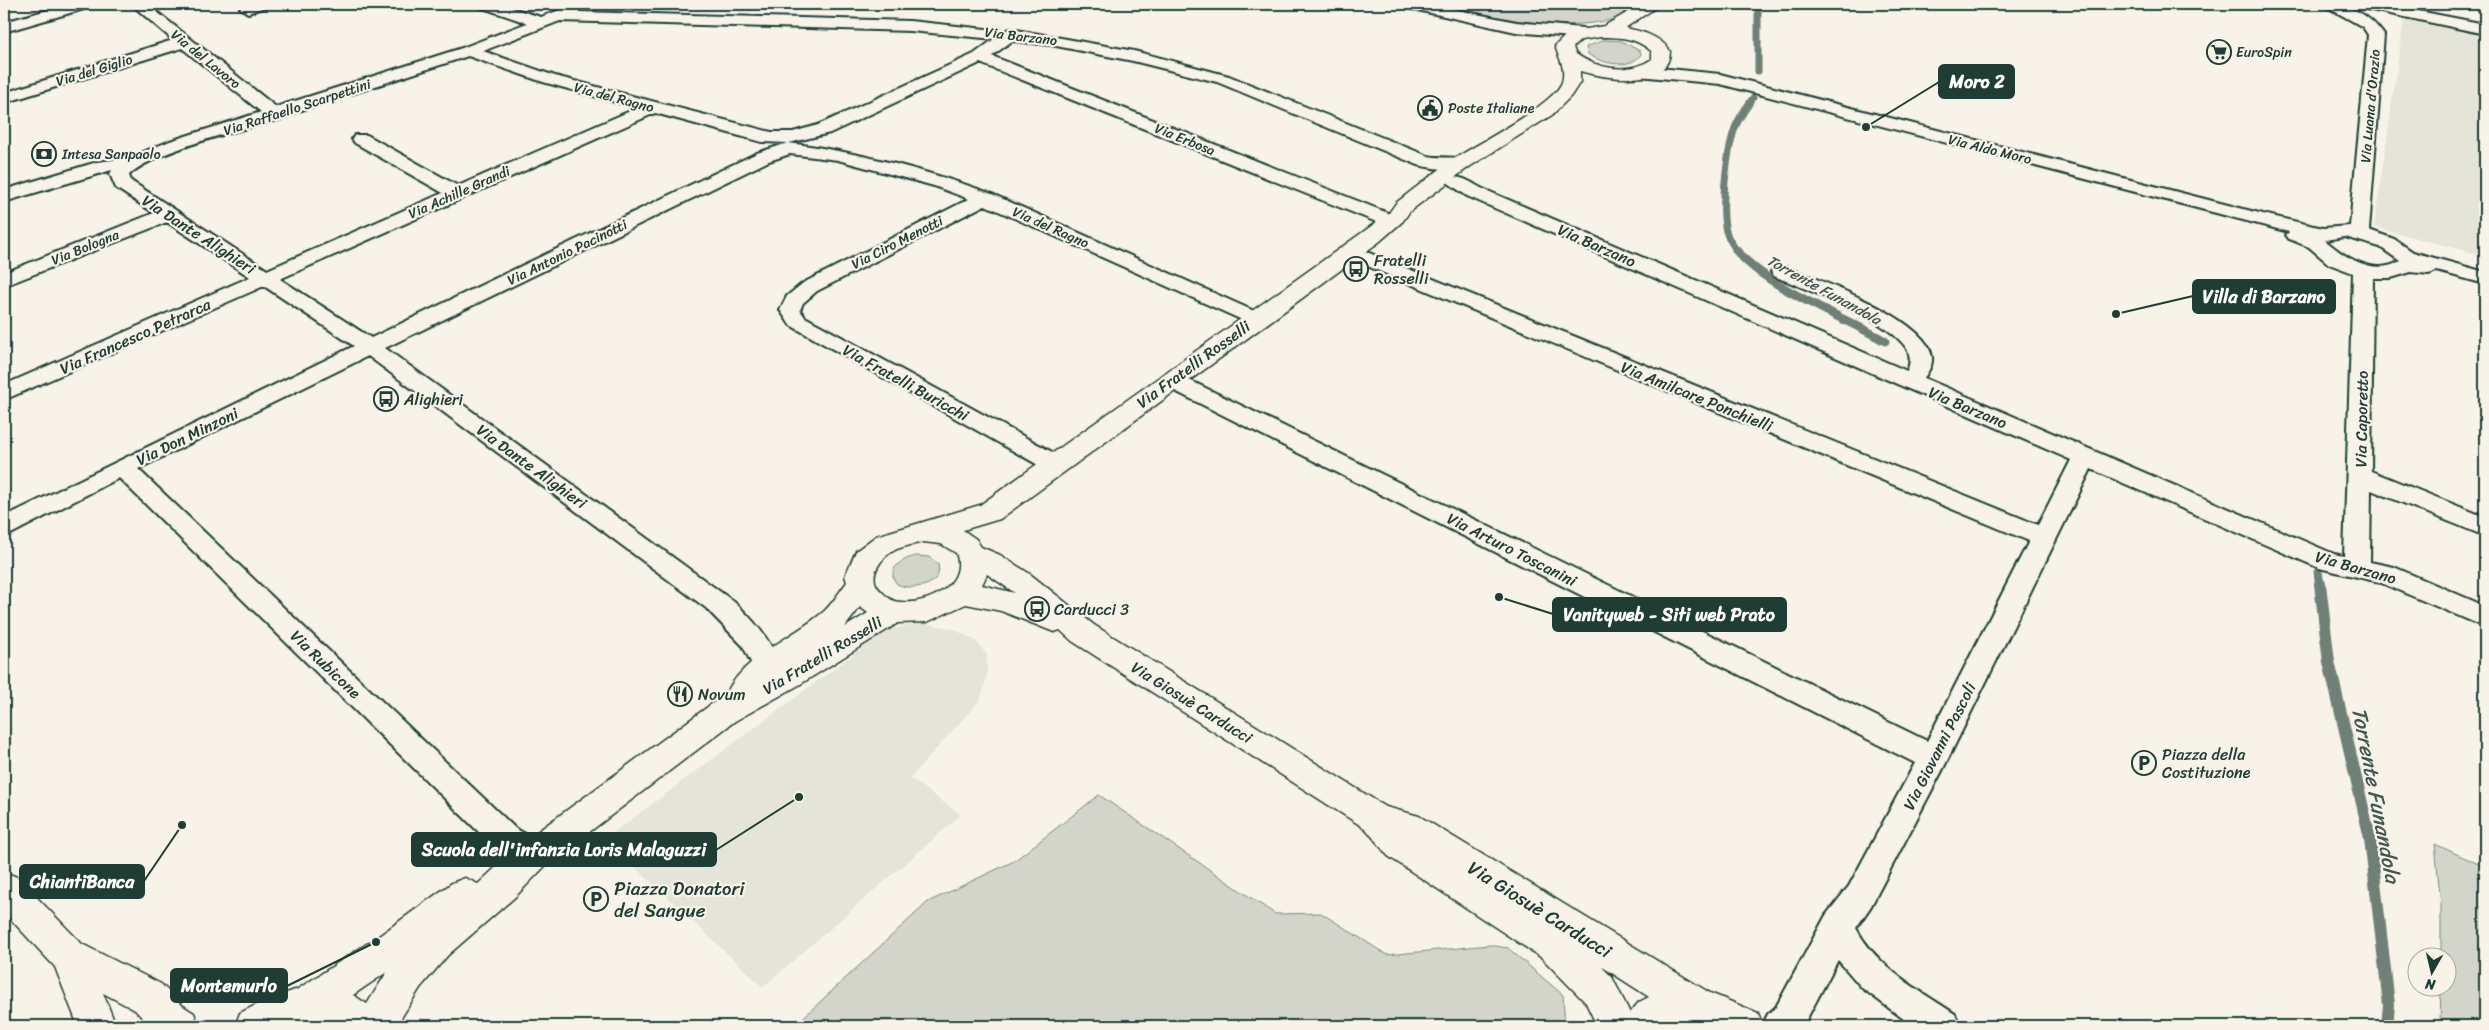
<svg xmlns="http://www.w3.org/2000/svg" width="2489" height="1030" viewBox="0 0 2489 1030" font-family="Sriracha,sans-serif">
<rect width="100%" height="100%" fill="#f7f3e8"/>
<filter id="ink" filterUnits="userSpaceOnUse"><feTurbulence type="fractalNoise" baseFrequency=".02" numOctaves="2"/><feDisplacementMap in="SourceGraphic" scale="10" xChannelSelector="R" yChannelSelector="G"/><feConvolveMatrix kernelMatrix="1 2 1 2 8 2 1 2 1" color-interpolation-filters="sRGB"/></filter>
<g filter="url(#ink)">
<!-- built -->
<g fill="#e5e4d9">
<polygon points="2404,20 2485,35 2485,256 2374,227"/>
<polygon points="923,623 954,629 976,641 987,655 987,676 981,699 910,778 961,815 763,987 605,839 886,630"/>
</g>
<!-- green -->
<g fill="#d3d5ca" stroke="#79897f">
<path d="M1433,4H1630L1621,15L1615,19C1554,34 1493,15 1433,4Z"/>
<path d="M1604,40L1621,41L1640,51L1641,54C1631,71 1600,63 1588,54L1586,47Z"/>
<path d="M916,556L929,557L938,564C944,587 911,591 897,584C885,569 902,559 916,556Z"/>
<polygon points="1099,795 1275,914 1321,913 1387,955 1490,945 1508,948 1563,995 1565,1026 794,1026 928,902 1014,861"/>
<polygon points="2435,844 2485,867 2485,1026 2440,1026 2441,988 2446,988 2446,958 2441,957 2441,906"/>
</g>
<g fill="none" stroke-linecap="round" stroke-linejoin="round">
<!-- stream-far2 -->
<g stroke="#6f8077" stroke-width="7">
<polyline points="1758,4 1758,71"/>
<path d="M1737,251C1733,245 1728,239 1726,231C1720,208 1727,150 1735,128C1739,117 1746,108 1753,98"/>
</g>
<!-- stream-far1 -->
<g stroke="#6f8077" stroke-width="9">
<path d="M1736,250C1768,289 1841,315 1885,341"/>
<polyline points="2318,572 2320,586"/>
</g>
<!-- stream -->
<polyline stroke="#6f8077" stroke-width="12" points="2320,584 2329,662 2370,838 2389,1005 2387,1026"/>
<defs>
<g id="street">
<polygon points="70,4 93,4 91,7 4,32 4,22"/>
<path d="M131,4H147L276,107L462,48L527,23L480,7L478,4H499L541,17L573,5L578,7L579,12L910,21L1005,31L1011,29L1134,51L1229,76L1428,156C1442,159 1455,156 1468,159L1471,163L1468,167C1451,171 1434,169 1418,165L1217,82L1133,61L1051,45L1012,41L992,56L1398,217L1401,221L1398,225H1384L980,63L830,133L789,143C859,152 926,170 992,194L1263,315L1267,319L1263,323L1256,325L1249,323L985,205L817,291L803,303L800,310L805,317L1063,458L1067,464L1063,470L1055,472L1047,470L790,325L780,310L787,296L803,283L969,199L934,186L838,160L790,154L769,161L385,348L733,601C754,620 771,640 781,667L777,675L767,678L757,675L743,646L706,608L368,356L138,469L516,829L545,844L550,854L545,864L534,868L494,847L119,478L13,533L4,536V517L354,346L264,286L4,400V385L250,277L167,222L4,286V273L154,213L116,188L110,174L112,170L4,202V190L97,162L128,158L170,141L261,112L182,48L4,103V93L173,40ZM560,21L910,31L994,39L974,54L818,125L793,132H771L555,76L483,51ZM468,56L543,82L637,108L458,186L367,135H355L352,139L355,143L443,193L267,270L131,181L129,175C154,151 245,128 281,119L283,116ZM655,113L762,142L788,143L757,153L371,338L280,279Z"/>
<polygon points="246,4 267,4 265,7 248,13 240,8"/>
<polygon points="1401,4 1428,4 1516,22 1583,28 1591,33 1583,38 1516,32 1408,8 1403,7"/>
<path d="M2325,4C2350,4 2369,14 2384,35L2369,230L2394,239L2413,252L2485,272V284L2437,271L2429,274L2411,272L2391,278H2373L2371,471L2485,517V536L2371,490L2370,562L2394,567L2485,606V627L2379,582L2319,568L2091,469L1944,767L1871,906L1856,928C1877,968 1919,990 1955,1014L1960,1026H1913L1862,988L1838,960L1803,1026H1762L1768,1014L1776,1007L1826,915L1849,886L1915,763L1163,385L1160,380L1163,375L1171,373L1179,375L1927,741L2029,541L1343,256L1340,252L1343,248H1357L2038,525L2071,460L1467,196L1447,182L1449,178C1461,175 1470,182 1481,188L1907,371C1911,362 1911,354 1905,346C1882,316 1809,291 1774,276L1771,272L1774,268L1781,266L1788,268C1821,281 1927,319 1932,357C1933,365 1928,372 1924,378L2334,554L2344,556L2353,273L2329,264L2309,247L2289,239L2286,235L2289,232L1720,84L1639,76L1631,71L1639,66L1720,74L2263,214L2323,228L2350,226L2368,35L2363,27L2327,7ZM2345,237L2380,247L2400,261C2375,277 2344,257 2325,240Z"/>
<polygon points="2355,4 2383,4 2485,24 2485,34 2362,8 2357,7"/>
</g>
<g id="secondary">
<path d="M1642,4H1661L1625,28C1642,31 1660,36 1670,51C1670,89 1604,78 1580,71V82L1571,96L1552,115L1469,167L1410,211L1403,221L1379,242L1000,519L963,530L976,539L981,547L1000,555L1030,574L1094,625L1386,807L1419,816L1710,993L1758,1013L1763,1026L1678,1024L1670,1026H1597L1586,1003L1542,958L1388,856L1366,829L1072,641L1060,630L1054,632L1001,611L966,604L927,622L898,623L799,685L735,721L546,865L516,896L448,955L420,988L396,1026H336L325,1023L294,1026H235L240,1013L266,1000L298,989L379,936L452,883L465,878L478,884L522,843L713,703L729,695L727,692C747,654 791,639 822,613C832,605 839,592 847,582L845,576L856,551L876,536L980,505L1363,232L1389,213L1396,203C1415,188 1434,173 1454,159C1477,144 1554,105 1562,82C1566,68 1559,58 1555,46L1569,32L1604,26ZM1601,37C1620,37 1638,38 1652,52V59C1629,75 1596,69 1575,53L1573,47L1581,40ZM923,542L941,544L956,553C968,585 927,605 901,602C892,602 887,597 881,591C865,577 882,556 897,549C905,546 914,544 923,542ZM987,574L1015,593L982,585ZM860,607L868,613L845,627ZM1601,966L1649,997L1639,1002L1630,1013L1612,977ZM387,972L367,1004L353,995Z"/>
<polygon points="4,872 17,877 82,944 161,984 183,1006 194,1013 199,1026 150,1026 135,1010 103,993 116,1026 78,1026 55,967 4,912"/>
</g>
</defs>
<!-- street casing -->
<use href="#street" stroke="#1f3d34" stroke-width="4"/>
<!-- secondary casing -->
<use href="#secondary" stroke="#1f3d34" stroke-width="3"/>
<!-- street -->
<use href="#street" fill="#f7f3e8" fill-rule="evenodd"/>
<!-- secondary -->
<use href="#secondary" fill="#f7f3e8" fill-rule="evenodd"/>
</g>
</g>
<!-- icons -->
<defs>
<symbol id="supermarket-ring" viewBox="-11 -11 22 22"><circle r="9.5" fill="#f7f3e8" stroke="#1f3d34" stroke-width="1.5"/><path d="M-6-5.5h2.5l.6 2H6L4.5 2H-2.5L-4.4-4H-6ZM-1.5 3.2a1.3 1.3 0 1 0 .1 0ZM3 3.2a1.3 1.3 0 1 0 .1 0Z" fill="#1f3d34"/></symbol>
<symbol id="civic-ring" viewBox="-11 -11 22 22"><circle r="9.5" fill="#f7f3e8" stroke="#1f3d34" stroke-width="1.5"/><path d="M-.6-6.5H3V-4.5H.6V-3L4-1V1h2V6H-6V1h2V-1L-.6-3ZM-1.2 2.5V6h2.4V2.5Z" fill="#1f3d34"/></symbol>
<symbol id="bank-ring" viewBox="-11 -11 22 22"><circle r="9.5" fill="#f7f3e8" stroke="#1f3d34" stroke-width="1.5"/><path d="M-6-4H6V4H-6ZM0-2.3a2.3 2.3 0 1 0 0 4.6a2.3 2.3 0 1 0 0-4.6Z" fill="#1f3d34"/></symbol>
<symbol id="bus-ring" viewBox="-11 -11 22 22"><circle r="9.5" fill="#f7f3e8" stroke="#1f3d34" stroke-width="1.5"/><path d="M-5-6H5V4H4V6H2V4H-2V6H-4V4H-5ZM-3.5-4V0h7V-4ZM-3.5 1.2v1.5H-2V1.2ZM2 1.2v1.5H3.5V1.2Z" fill="#1f3d34"/></symbol>
<symbol id="restaurant-ring" viewBox="-11 -11 22 22"><circle r="9.5" fill="#f7f3e8" stroke="#1f3d34" stroke-width="1.5"/><path d="M-5-6h1v4h1v-4h1v4h1v-4h1v5L-1.5 .5V6h-2V.5L-5-1ZM5-6V6H3V1.5H1.5Q1.5-4 5-6Z" fill="#1f3d34"/></symbol>
<symbol id="parking-ring" viewBox="-11 -11 22 22"><circle r="9.5" fill="#f7f3e8" stroke="#1f3d34" stroke-width="1.5"/><path d="M-3.5-5.5H1a3.5 3.5 0 0 1 0 7H-1V5.5H-3.5ZM-1-3.4V-.6H.8a1.4 1.4 0 0 0 0-2.8Z" fill="#1f3d34"/></symbol>
</defs>
<g fill-rule="evenodd">
<use href="#supermarket-ring" x="2205" y="38" width="28" height="28"/>
<use href="#civic-ring" x="1416" y="94" width="28" height="28"/>
<use href="#bank-ring" x="30" y="140" width="28" height="28"/>
<use href="#bus-ring" x="1342" y="255" width="28" height="28"/>
<use href="#bus-ring" x="372" y="385" width="28" height="28"/>
<use href="#bus-ring" x="1023" y="595" width="28" height="28"/>
<use href="#restaurant-ring" x="666" y="680" width="28" height="28"/>
<use href="#parking-ring" x="2130" y="749" width="28" height="28"/>
<use href="#parking-ring" x="582" y="885" width="28" height="28"/>
</g>
<g text-anchor="middle" stroke-width="4.5" stroke-linejoin="round" paint-order="stroke">
<!-- far-street labels -->
<g font-size="14" fill="#1f3d34" stroke="#f7f3e8">
<text transform="translate(1021 36) rotate(7)" y="5">Via Barzano</text>
<text transform="translate(206 59) rotate(39)" y="5">Via del Lavoro</text>
<text transform="translate(94 70) rotate(-17)" y="5">Via del Giglio</text>
<text transform="translate(614 97) rotate(15)" y="5">Via del Ragno</text>
<text transform="translate(2370 106) rotate(-85)" y="5">Via Luana d'Orazio</text>
<text transform="translate(297 107) rotate(-18)" y="5">Via Raffaello Scarpettini</text>
<text transform="translate(1185 139) rotate(22)" y="5">Via Erbosa</text>
<text transform="translate(1990 149) rotate(14)" y="5">Via Aldo Moro</text>
<text transform="translate(459 192) rotate(-24)" y="5">Via Achille Grandi</text>
<text transform="translate(1051 227) rotate(24)" y="5">Via del Ragno</text>
<text transform="translate(897 242) rotate(-27)" y="5">Via Ciro Menotti</text>
<text transform="translate(85 247) rotate(-22)" y="5">Via Bologna</text>
<text transform="translate(567 252) rotate(-26)" y="5">Via Antonio Pacinotti</text>
</g>
<!-- far-poi labels -->
<g font-size="14" fill="#1f3d34" stroke="#f7f3e8" text-anchor="start">
<text x="2236" y="57">EuroSpin</text>
<text x="1448" y="113">Poste Italiane</text>
<text x="62" y="159">Intesa Sanpaolo</text>
</g>
<!-- far-water labels -->
<g font-size="15" font-style="italic" fill="#405950" stroke="#f7f3e8">
<text transform="translate(1824 290) rotate(29)" y="5">Torrente Funandola</text>
</g>
<!-- street labels -->
<g font-size="16" fill="#1f3d34" stroke="#f7f3e8">
<text transform="translate(199 234) rotate(33)" y="6">Via Dante Alighieri</text>
<text transform="translate(1597 245) rotate(24)" y="6">Via Barzano</text>
<text transform="translate(135 336) rotate(-24)" y="6">Via Francesco Petrarca</text>
<text transform="translate(1193 364) rotate(-36)" y="6">Via Fratelli Rosselli</text>
<text transform="translate(906 382) rotate(29)" y="6">Via Fratelli Buricchi</text>
<text transform="translate(1697 396) rotate(22)" y="6">Via Amilcare Ponchielli</text>
<text transform="translate(1968 407) rotate(23)" y="6">Via Barzano</text>
<text transform="translate(2361 419) rotate(-89)" y="6">Via Caporetto</text>
<text transform="translate(187 436) rotate(-26)" y="6">Via Don Minzoni</text>
<text transform="translate(532 466) rotate(36)" y="6">Via Dante Alighieri</text>
<text transform="translate(1512 549) rotate(27)" y="6">Via Arturo Toscanini</text>
<text transform="translate(2356 567) rotate(16)" y="6">Via Barzano</text>
<text transform="translate(822 655) rotate(-31)" y="6">Via Fratelli Rosselli</text>
<text transform="translate(326 664) rotate(44)" y="6">Via Rubicone</text>
<text transform="translate(1192 702) rotate(32)" y="6">Via Giosuè Carducci</text>
<text transform="translate(1939 746) rotate(-63)" y="6">Via Giovanni Pascoli</text>
</g>
<!-- poi labels -->
<g font-size="16" fill="#1f3d34" stroke="#f7f3e8" text-anchor="start">
<text x="1374" y="266">Fratelli<tspan x="1374" dy="18">Rosselli</tspan></text>
<text x="404" y="405">Alighieri</text>
<text x="1054" y="615">Carducci 3</text>
<text x="698" y="700">Novum</text>
<text x="2162" y="760">Piazza della<tspan x="2162" dy="18">Costituzione</tspan></text>
</g>
<!-- near-poi labels -->
<g font-size="19" fill="#1f3d34" stroke="#f7f3e8" text-anchor="start">
<text x="614" y="895">Piazza Donatori<tspan x="614" dy="22">del Sangue</tspan></text>
</g>
<!-- near-street labels -->
<g font-size="19" fill="#1f3d34" stroke="#f7f3e8">
<text transform="translate(1540 909) rotate(32)" y="7">Via Giosuè Carducci</text>
</g>
<!-- near-water labels -->
<g font-size="21" font-style="italic" fill="#405950" stroke="#f7f3e8">
<text transform="translate(2376 795) rotate(79)" y="7">Torrente Funandola</text>
</g>
</g>
<!-- callouts -->
<path fill="none" stroke="#1f3d34" stroke-width="2" d="M1866 127L1939 82M2116 314L2193 296M1499 597L1553 614M799 797L716 850M182 825L144 881M376 942L287 986"/>
<g fill="#1f3d34" stroke="#f7f3e8" stroke-width="2">
<circle cx="1866" cy="127" r="5"/>
<circle cx="2116" cy="314" r="5"/>
<circle cx="1499" cy="597" r="5"/>
<circle cx="799" cy="797" r="5"/>
<circle cx="182" cy="825" r="5"/>
<circle cx="376" cy="942" r="5"/>
</g>
<g fill="#1f3d34" stroke="#1f3d34" stroke-width="2">
<rect x="1939" y="65" width="75" height="33" rx="5"/>
<rect x="2193" y="280" width="142" height="33" rx="5"/>
<rect x="1553" y="598" width="233" height="33" rx="5"/>
<rect x="412" y="833" width="304" height="33" rx="5"/>
<rect x="20" y="865" width="124" height="33" rx="5"/>
<rect x="171" y="969" width="116" height="33" rx="5"/>
</g>
<g font-size="18" text-anchor="middle" font-weight="bold" fill="#fff">
<text x="1977" y="88">Moro 2</text>
<text x="2264" y="303">Villa di Barzano</text>
<text x="1669" y="621">Vanityweb - Siti web Prato</text>
<text x="564" y="856">Scuola dell'infanzia Loris Malaguzzi</text>
<text x="82" y="888">ChiantiBanca</text>
<text x="229" y="992">Montemurlo</text>
</g>
<!-- margin -->
<rect width="2489" height="1030" fill="none" stroke="#f7f3e8" stroke-width="20"/>
<rect x="10" y="10" width="2469" height="1010" fill="none" stroke="#1f3d34" stroke-width="2" filter="url(#ink)"/>
<!-- north arrow -->
<g transform="translate(2432 972) rotate(188)"><circle r="24" fill="#f7f3e8" stroke="#a1aaa0"/>
<path d="M0-4L9 19L0 12L-9 19Z" fill="#1f3d34"/>
<text y="-8" font-size="14" font-weight="bold" text-anchor="middle" fill="#1f3d34">N</text>
</g>
</svg>
